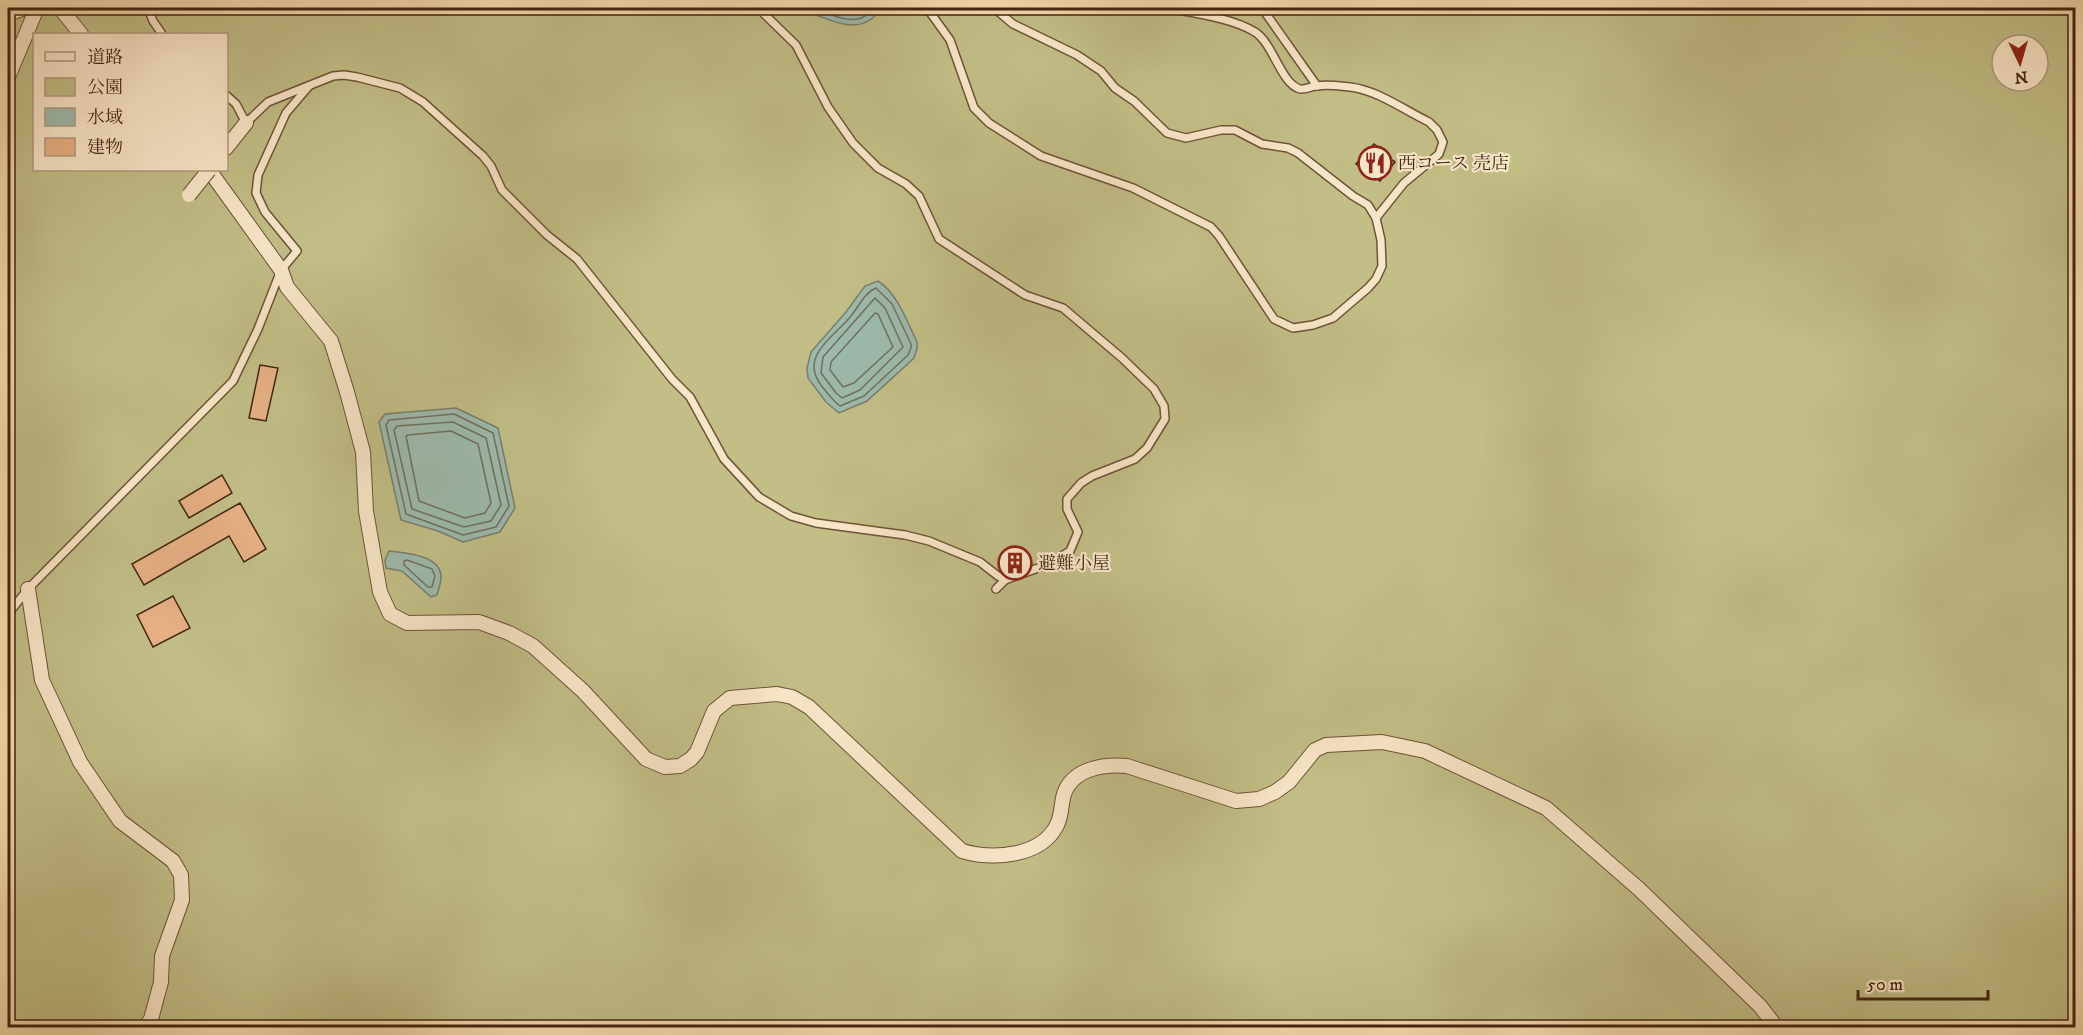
<svg xmlns="http://www.w3.org/2000/svg" width="2083" height="1035" viewBox="0 0 2083 1035" font-family="'IM FELL DW Pica','Noto Serif JP',serif">
<rect width="100%" height="100%" fill="#f6d9ab"/>
<filter id="stains"><feTurbulence type="fractalNoise" baseFrequency=".00333" numOctaves="4"/><feColorMatrix values="0 0 0 0 .2 0 0 0 0 .09 0 0 0 0 .02 0 0 0 .5 -.17"/></filter>
<radialGradient id="worn" r=".72"><stop offset=".6" stop-color="#630" stop-opacity="0"/><stop offset="1" stop-color="#630" stop-opacity=".3"/></radialGradient>
<!-- green -->
<path fill="#c1be86" stroke="#82724c" stroke-width="1.5" fill-rule="evenodd" d="M8,8H2075V1027H8ZM34,34H226V170H34ZM2002,45H2038V81H2002Z"/>
<!-- water -->
<g fill="#9dbaad" stroke="#797e6f" stroke-width="1.5">
<path d="M797,8H876V15C854,38 822,15 797,8Z"/>
<path d="M878,281C898,294 907,322 917,342V349L914,358L867,401L839,413L826,402L808,378L807,368L811,352L846,312L865,286Z"/>
<polygon points="456,408 498,428 515,508 500,532 463,542 438,531 401,520 379,422 385,414"/>
<path d="M389,551C405,553 440,555 441,576C441,582 439,589 437,595L431,597L402,571L386,568L385,560Z"/>
</g>
<g fill="none" stroke-linecap="round" stroke-linejoin="round">
<!-- shore -->
<g stroke="#70705f" stroke-width="1.5">
<path d="M817,8C831,15 855,27 869,13L870,8"/>
<path d="M876,288L892,304L911,344V348L908,355L864,396L840,406C832,400 827,393 821,385C799,356 834,337 851,316C859,306 865,292 876,288Z"/>
<polygon points="875,298 885,308 903,347 860,390 842,398 836,393 821,373 823,357"/>
<polygon points="875,313 878,314 893,347 854,383 843,387 830,370 831,362"/>
<polygon points="454,414 493,433 509,506 496,527 463,535 406,514 386,425 389,420"/>
<polygon points="453,422 486,438 501,505 491,521 464,527 412,509 394,430 397,426"/>
<polygon points="451,431 478,444 491,503 485,513 465,518 419,501 406,436 408,435"/>
<polygon points="407,560 432,569 435,576 432,587 428,587 404,565 404,561"/>
</g>
</g>
<!-- building -->
<g fill="#e7b085" stroke="#422511" stroke-width="1.5">
<polygon points="1374,144 1384,151 1382,153 1395,162 1380,181 1356,164"/>
<polygon points="260,365 278,368 266,421 249,418"/>
<polygon points="222,475 232,493 189,518 179,501"/>
<polygon points="240,503 266,549 244,562 229,536 144,585 132,564"/>
<polygon points="1014,558 1021,564 1017,570 1009,563"/>
<polygon points="173,596 190,628 153,647 137,615"/>
</g>
<g fill="none" stroke-linecap="round" stroke-linejoin="round">
<defs>
<g id="service">
<polyline points="148,8 153,21 162,34"/>
<polyline points="927,8 950,40 974,108 989,123 1041,156 1133,188 1211,227 1219,236 1274,319 1293,328 1313,325 1333,318 1368,288 1376,279 1382,266 1381,240 1376,218 1368,205 1353,196 1298,153 1288,148 1262,144 1235,130 1221,130 1186,138 1167,133 1134,101 1115,88 1101,71 1077,55 1013,24 994,8"/>
<path d="M1167,8C1193,13 1233,18 1255,32C1273,43 1281,84 1300,89C1306,90 1311,86 1317,86C1327,84 1340,86 1350,87C1377,90 1404,110 1429,122L1437,130L1443,142L1439,154L1404,183L1376,218"/>
<polyline points="1262,8 1317,86"/>
<polyline points="226,95 236,104 246,123 268,102 333,76 344,75 357,77 400,88 423,102 483,156 491,166 502,190 547,235 577,259 672,379 690,397 724,459 759,497 791,516 816,523 905,535 929,541 980,562 998,576 1005,580 1049,564 1070,551 1078,532 1067,509 1067,499 1081,483 1092,476 1135,459 1147,448 1165,419 1164,406 1154,389 1122,358 1063,308 1025,295 939,239 919,196 906,184 878,168 853,143 828,107 796,45 758,8"/>
<polyline points="996,589 1005,580"/>
<polyline points="8,614 28,589 233,381 258,329 281,270 297,251 265,212 256,193 258,175 286,113 309,86"/>
</g>
<g id="minor">
<polyline points="60,8 81,34"/>
<polyline points="8,14 25,8"/>
<polyline points="8,77 37,8"/>
<polyline points="226,148 246,123"/>
<path d="M209,170L281,270L287,287L331,341L347,392L363,452L366,511L380,592L390,614L407,623L479,622L509,633L533,646L583,691L646,759L665,767L680,766L691,759L697,752L714,711L730,698L777,694L792,697L809,707L962,851C993,860 1041,857 1057,825C1062,815 1061,804 1064,794C1073,768 1104,764 1127,766L1236,801L1259,799L1275,792L1289,782L1315,750L1326,745L1382,742L1425,751L1546,808L1639,889L1760,1006L1777,1028"/>
<polyline points="28,589 42,680 80,762 120,821 173,861 181,875 182,900 162,956 161,982 151,1019 145,1028"/>
</g>
</defs>
<!-- service casing -->
<use href="#service" stroke="#6f5238" stroke-width="10"/>
<!-- minor casing -->
<use href="#minor" stroke="#6f5238" stroke-width="16"/>
<!-- service -->
<use href="#service" stroke="#f9e6c8" stroke-width="7"/>
<!-- minor -->
<use href="#minor" stroke="#f9e6c8" stroke-width="14"/>
<defs>
<polyline id="minor-bridge" points="189,195 209,170"/>
</defs>
<!-- minor-bridge casing -->
<use href="#minor-bridge" stroke="#6f5238" stroke-width="16" stroke-linecap="butt"/>
<!-- minor-bridge -->
<use href="#minor-bridge" stroke="#f9e6c8" stroke-width="14"/>
</g>
<!-- icons -->
<defs>
<symbol id="restaurant-ring" viewBox="-11 -11 22 22"><circle r="9.5" fill="#f9e6c8" stroke="#8f2418" stroke-width="1.5"/><path d="M-5-6h1v4h1v-4h1v4h1v-4h1v5L-1.5 .5V6h-2V.5L-5-1ZM5-6V6H3V1.5H1.5Q1.5-4 5-6Z" fill="#8f2418"/></symbol>
<symbol id="building-ring" viewBox="-11 -11 22 22"><circle r="9.5" fill="#f9e6c8" stroke="#8f2418" stroke-width="1.5"/><path d="M-4-6H4V6H1V3H-1V6H-4ZM-2.5-4.3h1.7v1.8h-1.7ZM.8-4.3h1.7v1.8H.8ZM-2.5-1h1.7V.8h-1.7ZM.8-1h1.7V.8H.8Z" fill="#8f2418"/></symbol>
</defs>
<g fill-rule="evenodd">
<use href="#restaurant-ring" x="1356" y="144" width="38" height="38"/>
<use href="#building-ring" x="996" y="544" width="38" height="38"/>
</g>
<g text-anchor="middle" stroke-width="4.5" stroke-linejoin="round" paint-order="stroke">
<!-- poi labels -->
<g font-size="18" fill="#422511" stroke="#f9e6c8" text-anchor="start">
<text x="1398" y="169">西コース 売店</text>
<text x="1038" y="569">避難小屋</text>
</g>
</g>
<!-- margin -->
<rect width="2083" height="1035" fill="none" stroke="#f6d9ab" stroke-width="30"/>
<rect x="9" y="9" width="2065" height="1017" fill="none" stroke="#422511" stroke-width="3"/>
<rect x="15" y="15" width="2053" height="1005" fill="none" stroke="#422511" stroke-width="1.5"/>
<!-- legend -->
<rect x="33" y="33" width="195" height="138" fill="#f9e6c8" stroke="#b0997f" stroke-width="1.5"/>
<rect x="45" y="52" width="30" height="9" fill="#f9e6c8" stroke="#b0997f" stroke-width="1.5"/>
<text x="87" y="63" font-size="18" fill="#422511">道路</text>
<rect x="45" y="78" width="30" height="18" fill="#c1be86" stroke="#b0997f" stroke-width="1.5"/>
<text x="87" y="93" font-size="18" fill="#422511">公園</text>
<rect x="45" y="108" width="30" height="18" fill="#9dbaad" stroke="#b0997f" stroke-width="1.5"/>
<text x="87" y="123" font-size="18" fill="#422511">水域</text>
<rect x="45" y="138" width="30" height="18" fill="#e7b085" stroke="#b0997f" stroke-width="1.5"/>
<text x="87" y="153" font-size="18" fill="#422511">建物</text>
<!-- north arrow -->
<g transform="translate(2020 63) rotate(175)"><circle r="28" fill="#f9e6c8" stroke="#b0997f" stroke-width="1.5"/>
<path d="M0-4.5L10 22L0 15L-10 22Z" fill="#8f2418"/>
<text y="-9" font-size="16" font-weight="bold" text-anchor="middle" fill="#422511">N</text>
</g>
<!-- scale -->
<path d="M1858 990v9h130v-9" fill="none" stroke="#422511" stroke-width="3"/>
<text x="1867" y="990" font-size="18" fill="#422511" stroke="#f9e6c8" stroke-width="4.5" paint-order="stroke">50 m</text>
<rect width="100%" height="100%" filter="url(#stains)"/>
<rect width="100%" height="100%" fill="url(#worn)"/>
</svg>
